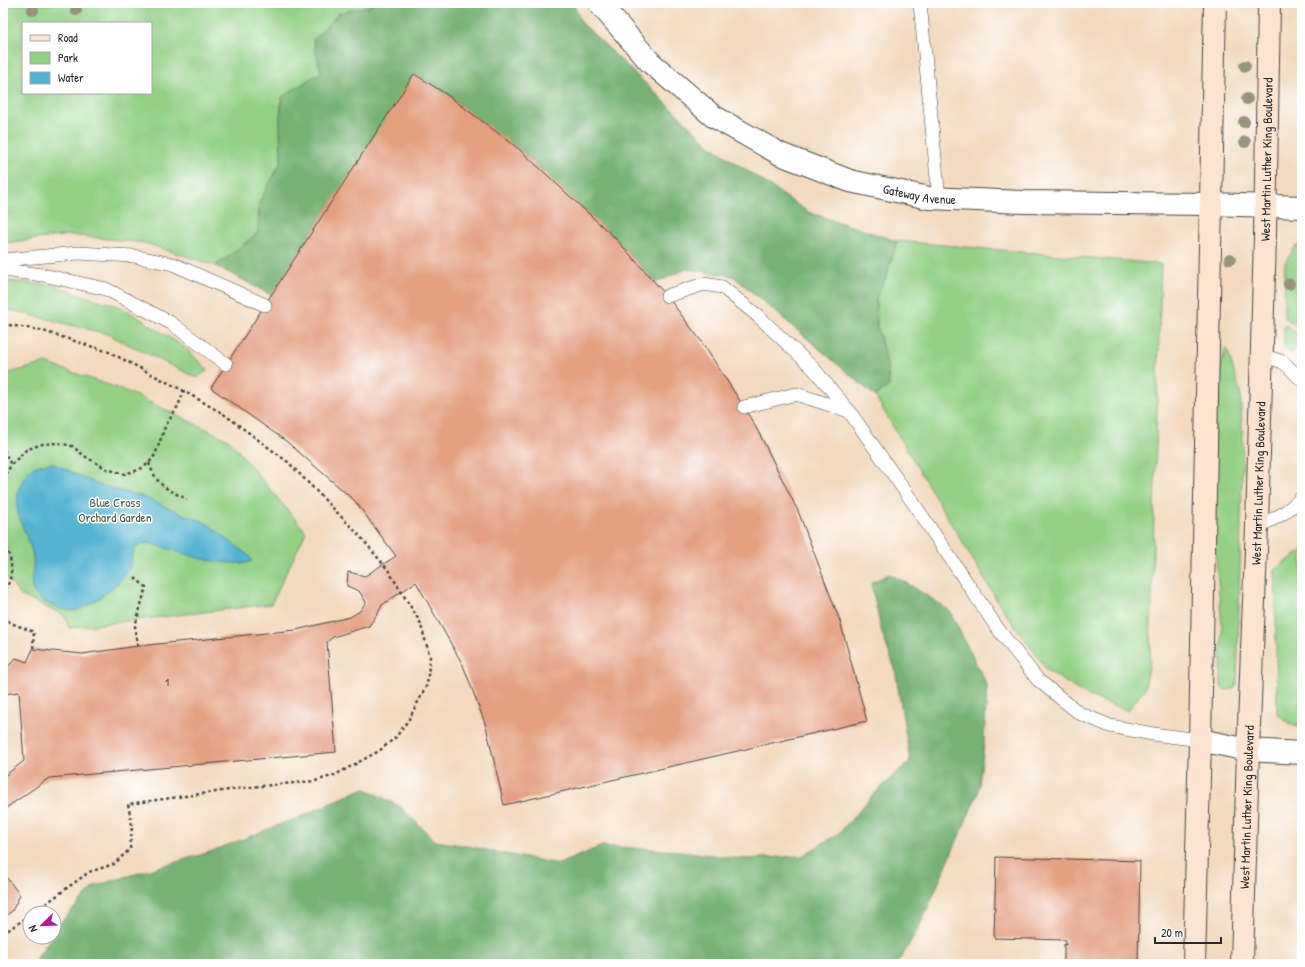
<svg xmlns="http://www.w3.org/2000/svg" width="1305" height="967" viewBox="0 0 1305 967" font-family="'Patrick Hand',sans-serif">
<rect width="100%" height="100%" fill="#fff"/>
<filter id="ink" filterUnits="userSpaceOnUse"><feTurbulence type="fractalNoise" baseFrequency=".025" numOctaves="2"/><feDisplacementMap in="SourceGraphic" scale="8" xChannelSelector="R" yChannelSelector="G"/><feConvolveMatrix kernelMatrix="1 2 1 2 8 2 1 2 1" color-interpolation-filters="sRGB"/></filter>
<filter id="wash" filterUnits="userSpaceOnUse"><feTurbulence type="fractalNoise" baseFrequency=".012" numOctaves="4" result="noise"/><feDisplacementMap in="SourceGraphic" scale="16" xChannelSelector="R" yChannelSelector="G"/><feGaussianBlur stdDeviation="0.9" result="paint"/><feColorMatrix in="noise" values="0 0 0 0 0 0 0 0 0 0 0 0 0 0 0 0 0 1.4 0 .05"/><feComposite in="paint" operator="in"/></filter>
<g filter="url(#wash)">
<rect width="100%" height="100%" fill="#f3dabe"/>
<!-- green -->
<g fill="#93d086" stroke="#5f7e58" fill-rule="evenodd">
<path d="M83,3H373L322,72L281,98L280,120L281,162L259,203L258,233L216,266L145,243L70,235L3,243V5ZM23,23H151V93H23Z"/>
<polygon points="897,241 1161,264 1150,661 1145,688 1128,711 1084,694 1047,670 1001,607 875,396 889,385 886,359 877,327 876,298 887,275"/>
<polygon points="1302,244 1302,329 1284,317 1285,263 1295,247"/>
<polygon points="3,281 55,285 77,294 122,307 184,347 208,370 197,378 107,334 3,308"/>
<polygon points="1284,324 1302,337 1302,340 1291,353 1284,348"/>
<polygon points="1225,349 1227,349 1240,392 1243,441 1237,684 1235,688 1227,690 1222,688 1221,683 1222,626 1213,523 1215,395"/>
<polygon points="46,363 128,392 229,440 306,532 271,604 69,628 65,616 20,595 3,573 3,375"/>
<path d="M1302,551V726C1290,726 1285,721 1277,713L1275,569Z"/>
</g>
<!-- forest -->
<g fill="#76b273" stroke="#506e4f">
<polygon points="373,3 573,3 581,22 711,146 808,212 897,241 887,275 876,298 877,327 886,359 889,386 875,396 733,276 686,269 655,283 616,239 519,149 446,94 415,74 271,295 216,266 258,233 259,203 281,162 280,120 282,97 321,72 313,40 339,13 373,5"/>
<polygon points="889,574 910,585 949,610 987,685 984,745 978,793 920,925 901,958 895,964 33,964 51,937 54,937 54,933 61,922 95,886 210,852 307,814 364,788 401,807 435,841 468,846 510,855 559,864 602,846 681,851 741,859 802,856 838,834 877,791 910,761 895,669 882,633 871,583"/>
</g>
<!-- water -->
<path fill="#52b3d1" stroke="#3e6f7e" d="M52,463L99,485L144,497L187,516L205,522L249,556L252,561C246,564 240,563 233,563C202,562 178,551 149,543C145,544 140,544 137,546C131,550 132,565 128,571C121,583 86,611 72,611C66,611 59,609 54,606C45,603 37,598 33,590C29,582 35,566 33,557C30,542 22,528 18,513C15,499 20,475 34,467C40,464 46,464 52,463Z"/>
<g id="blocks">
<!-- building -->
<g fill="#e39f80">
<polygon points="414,74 446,94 519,149 616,239 667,296 701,341 744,407 759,433 798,511 840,621 867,721 504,805 486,726 463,665 416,582 382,605 378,613 369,626 333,637 327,642 336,752 49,778 3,810 3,777 24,761 19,692 3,694 3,672 16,658 27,662 33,649 82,654 138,646 296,630 350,617 360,611 366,602 359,591 347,586 348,572 365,576 396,556 355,501 286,441 211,388"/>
<polygon points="996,857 1140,861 1138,964 1085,963 1085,964 1064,964 1064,944 1066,945 1066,940 994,938"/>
<polygon points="3,873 20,895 12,911 3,918"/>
</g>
</g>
</g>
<g filter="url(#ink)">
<use href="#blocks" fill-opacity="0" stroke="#494541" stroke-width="1"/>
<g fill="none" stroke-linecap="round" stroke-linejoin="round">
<defs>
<g id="service">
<polyline points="920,3 939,199"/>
<polyline points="3,260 78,253 133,256 173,264 265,305"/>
<polyline points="3,270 43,275 106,289 171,323 226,364"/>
<polyline points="667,296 704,284 722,287 758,316 813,368 849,411 914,504 998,629 1038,680 1079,713 1110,726 1153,734 1200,740"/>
<polyline points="1262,355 1283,362 1302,380"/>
<polyline points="744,407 796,394 849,411"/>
<path d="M1257,526C1276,519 1288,512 1302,497"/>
</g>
<g id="minor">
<path id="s1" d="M599,3L650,62L713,116L780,154L850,181L929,198L1025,202L1210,204L1302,207"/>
<polyline points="1200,740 1248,750 1302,753"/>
</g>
<g id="secondary">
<polyline points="1194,964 1200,740 1215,3"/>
<path id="s2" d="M1242,964L1248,750L1257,526L1265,236L1269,3"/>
</g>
</defs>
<!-- service casing -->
<use href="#service" stroke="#494541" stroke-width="14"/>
<!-- minor casing -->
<use href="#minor" stroke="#494541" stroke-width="24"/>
<!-- secondary casing -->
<use href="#secondary" stroke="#494541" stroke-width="24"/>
<!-- path -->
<g stroke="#494541" stroke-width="2.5" stroke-dasharray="3 3" stroke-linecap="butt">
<polyline points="3,324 40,330 109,352 184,391 225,415 288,462 360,536 388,570 420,622 430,657 427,685 409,719 396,737 379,751 335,775 315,781 251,787 128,804 132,826 130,849 114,864 89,872 33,913"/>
<polyline points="3,444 5,452 11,465"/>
<path d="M149,463C157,486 166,489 187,499"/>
<polyline points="3,480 11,465 26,450 42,444 58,443 72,446 86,457 107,469 124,474 139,470 149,463 155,455 165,427 178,406 184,391"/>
<path d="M3,542C10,552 14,569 9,582C8,586 5,590 3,594"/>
<polyline points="135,578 146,587 135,626 138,646"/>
<polyline points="3,617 11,623 34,632 33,649"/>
<polyline points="3,934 30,915"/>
</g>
<!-- service -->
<use href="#service" stroke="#fff" stroke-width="13"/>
<!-- minor -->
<use href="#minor" stroke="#fff" stroke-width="22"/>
<!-- secondary -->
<use href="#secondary" stroke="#fde4d1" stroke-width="22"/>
</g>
<!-- trees -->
<g fill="#96957c">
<circle cx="33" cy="10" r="6"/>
<circle cx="76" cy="10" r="6"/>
<circle cx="1245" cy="66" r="6"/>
<circle cx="1247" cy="99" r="6"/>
<circle cx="1244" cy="122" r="6"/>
<circle cx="1245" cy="142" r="6"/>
<circle cx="1230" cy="259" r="6"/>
<circle cx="1289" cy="284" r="6"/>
</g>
</g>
<g text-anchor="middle" stroke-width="3" stroke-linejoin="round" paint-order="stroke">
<!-- number labels -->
<g font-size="11" fill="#594840">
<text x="167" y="686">1</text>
</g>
<!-- street labels -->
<g font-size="13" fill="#2b2b2b" stroke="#fff">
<text dy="5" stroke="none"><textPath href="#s2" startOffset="805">West Martin Luther King Boulevard</textPath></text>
<text dy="5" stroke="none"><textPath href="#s1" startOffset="384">Gateway Avenue</textPath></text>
<text dy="5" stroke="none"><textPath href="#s2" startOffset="481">West Martin Luther King Boulevard</textPath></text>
<text dy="5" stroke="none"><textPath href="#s2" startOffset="157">West Martin Luther King Boulevard</textPath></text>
</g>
<!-- park labels -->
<g font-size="13" fill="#4a5d46" stroke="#fff">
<text x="115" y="507">Blue Cross<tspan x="115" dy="15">Orchard Garden</tspan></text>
</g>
</g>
<!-- margin -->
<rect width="1305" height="967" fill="none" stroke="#fff" stroke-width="16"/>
<!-- legend -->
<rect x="22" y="22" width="130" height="72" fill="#ffffff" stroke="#aaaaaa"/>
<rect x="30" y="35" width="20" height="6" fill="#fde4d1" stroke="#aaaaaa"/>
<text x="58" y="42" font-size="12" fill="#2b2b2b">Road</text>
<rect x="30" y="52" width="20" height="12" fill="#93d086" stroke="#aaaaaa"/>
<text x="58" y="62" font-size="12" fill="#2b2b2b">Park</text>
<rect x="30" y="72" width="20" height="12" fill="#52b3d1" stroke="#aaaaaa"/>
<text x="58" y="82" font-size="12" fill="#2b2b2b">Water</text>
<!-- north arrow -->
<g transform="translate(42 925) rotate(247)"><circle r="19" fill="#ffffff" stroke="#aaaaaa"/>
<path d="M0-3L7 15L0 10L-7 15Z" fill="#b5179e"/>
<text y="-6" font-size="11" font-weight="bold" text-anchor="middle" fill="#2b2b2b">N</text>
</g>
<!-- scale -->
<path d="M1155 937v6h66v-6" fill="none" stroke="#2b2b2b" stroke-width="2"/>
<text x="1161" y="937" font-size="12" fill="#2b2b2b" stroke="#ffffff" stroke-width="3" paint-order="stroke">20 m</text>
</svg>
